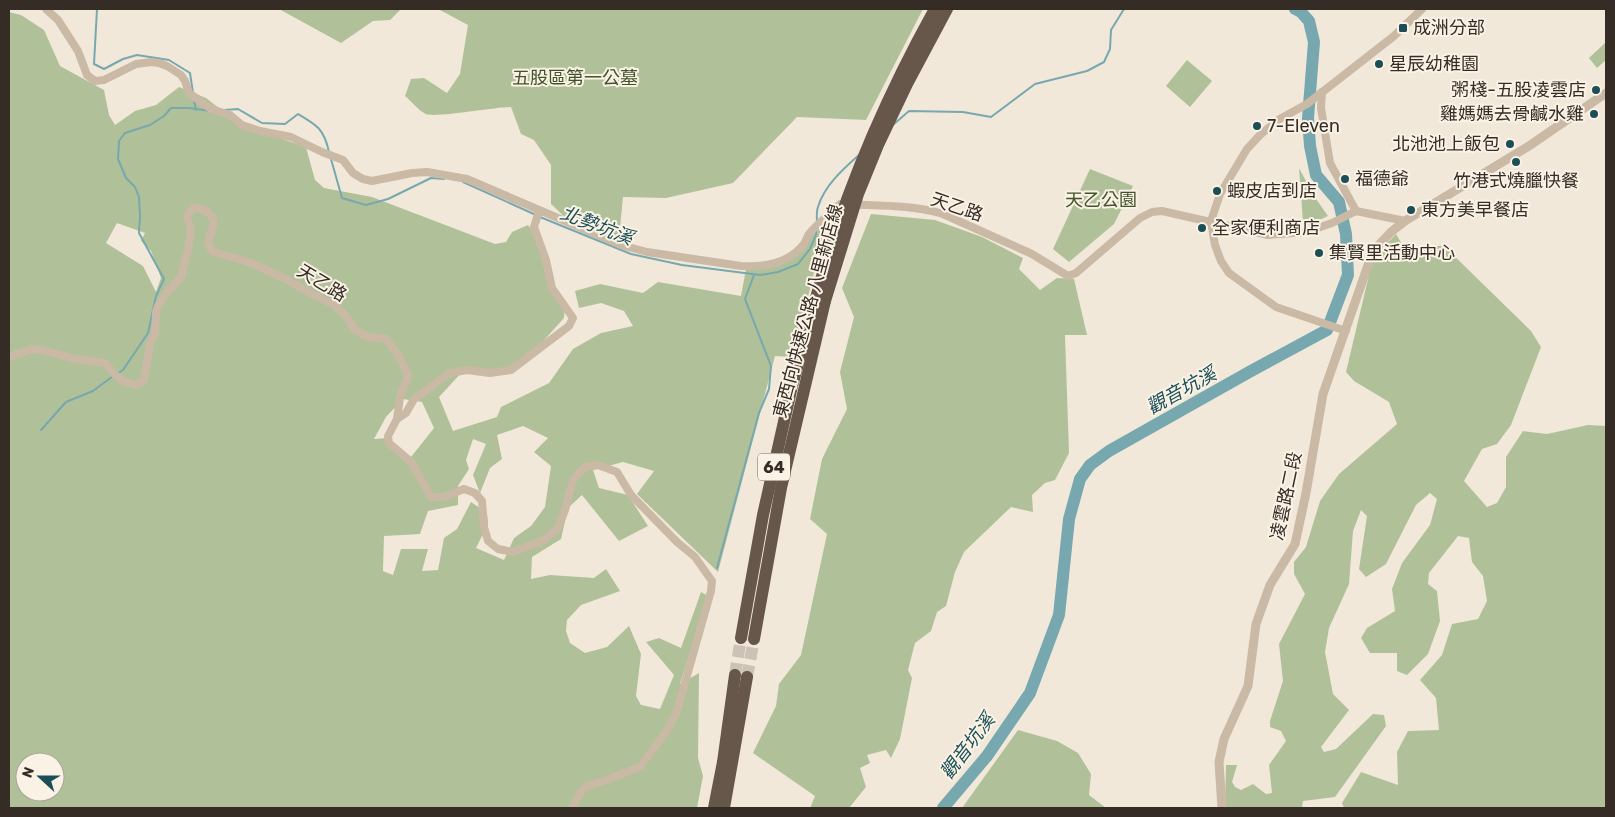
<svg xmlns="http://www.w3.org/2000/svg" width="1615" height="817" viewBox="0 0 1615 817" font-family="Rubik,'Noto Sans TC',sans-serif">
<rect width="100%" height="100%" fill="#f2e8d9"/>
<!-- green -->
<g fill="#b0c199" fill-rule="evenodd">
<polygon points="279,9 401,9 390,20 373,21 341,43"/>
<path d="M438,9H923L866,120L797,117L733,183L666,198L623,197L619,238L567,219L551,204V165L534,140L521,134L511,107C495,107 436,118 426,114C419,111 411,101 405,96L411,79L424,78L447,93L460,74L468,25Z"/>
<path d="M9,12L21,15L44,30L60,66L104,90L109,115L115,125L135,111L156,105L179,87L206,98L241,125L306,147L315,180L324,188L372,197L495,244L506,242L512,232L528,225L538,240L545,272L565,301L564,318L529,357L502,370H464L439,397L453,431L497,417L501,407L549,383L573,349L601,333L633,326L624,311L601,303L579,308L575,291L600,284L643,293L658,282L741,296L746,269L787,261L818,221L826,224L793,357L775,356L718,572L637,494L654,471L623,462L593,470L599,488L628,495L648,526L619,541L582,495L568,508L561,539L532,557L531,579L550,575L594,578L606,569L620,591L581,605L567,620L566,631L570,643L585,653L607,647L629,626L641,654L636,696L641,705L660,709L674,675L646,642L659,638L681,648L701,592L708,596L680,684L699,673L698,758L703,776L697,808H9ZM117,223L145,233L141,241L151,251L161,278L156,292L143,266L106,243ZM403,399L422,402L434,428L411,457L388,438L374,439L386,417ZM523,426L548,438L534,452L551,466L545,507L531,526L514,538L504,560L476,548L488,524L487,513L471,502L457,529L444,538L438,570L422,571L428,549H401L393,575L383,571L384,536L420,534L428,511L458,505V486L469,469L466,460L473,439L486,444L473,475L480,493L490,468L502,459L497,435ZM25,762H55V792H25Z"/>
<polygon points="1606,42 1606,60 1597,68 1589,58"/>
<polygon points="1187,60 1212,81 1190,107 1166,86"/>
<polygon points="1299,168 1314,196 1328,216 1309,225 1303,222"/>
<polygon points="1090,169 1133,186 1114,224 1069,262 1053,249"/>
<polygon points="871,214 935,220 982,237 1023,258 1019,269 1040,290 1057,278 1074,279 1087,335 1065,335 1069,453 1055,480 1045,483 1032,495 1033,512 1011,507 964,552 955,572 946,606 937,612 931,631 915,643 908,670 912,678 900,739 891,758 886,750 867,755 870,763 860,768 866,787 849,808 810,808 815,796 753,753 776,706 779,684 801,655 827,534 810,519 822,459 847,409 840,372 854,317 842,288"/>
<polygon points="1396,234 1403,246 1444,246 1531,331 1541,347 1511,425 1497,444 1482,449 1464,481 1487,507 1497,503 1506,487 1506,457 1523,431 1547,434 1588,425 1606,426 1606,808 1344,808 1342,803 1361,772 1398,785 1397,752 1408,731 1439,730 1436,698 1420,680 1442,655 1452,624 1478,619 1487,601 1483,576 1472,562 1469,538 1458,536 1429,573 1428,584 1437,591 1440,621 1428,654 1407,675 1397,671 1397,653 1370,653 1361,638 1367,628 1395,611 1392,589 1402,563 1430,525 1437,499 1430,493 1416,505 1386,564 1366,577 1359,569 1367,516 1361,510 1353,531 1349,584 1329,628 1325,652 1333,694 1349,710 1321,747 1324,752 1336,749 1373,714 1384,715 1386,726 1335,797 1303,801 1302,808 1225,808 1226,765 1237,765 1232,782 1235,787 1241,790 1253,784 1266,794 1272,793 1269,765 1286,741 1281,731 1270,727 1270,721 1283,681 1279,644 1305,594 1294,574 1294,562 1306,547 1320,501 1339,474 1397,424 1389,402 1354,381 1346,372 1373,258"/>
<polygon points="1018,730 1057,741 1078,753 1091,774 1089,795 1106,808 962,808"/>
</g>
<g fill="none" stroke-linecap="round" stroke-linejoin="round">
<!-- stream -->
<g stroke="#77a8af" stroke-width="2">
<polyline points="97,9 94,64 104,69 123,59 137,55 169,60 190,73 193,93"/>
<polyline points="194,100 196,110"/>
<path d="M224,110L238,109L262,123L285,124L298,114C317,125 324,129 329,152"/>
<polyline points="894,124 909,111 963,112 991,117 1035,84 1087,71 1104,62 1110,49 1111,30 1124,9"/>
<polyline points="331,159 342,198 366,205 388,199 431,178 444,179"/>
<polyline points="463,182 536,215"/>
<polyline points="540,217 631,254 682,265 760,275 778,272 798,264 810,249 816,235 816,230"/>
<path d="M817,223C817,218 816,212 818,207C824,186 843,169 859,155"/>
<polyline points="117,374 123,370 148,333 156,296 164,279 139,233 140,216 139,197 135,187 126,178 118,159 119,141 125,133 150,125 164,116 171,108 189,108 210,111"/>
<polyline points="41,430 66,402 93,391 113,376"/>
<polyline points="717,568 759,413 769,389 771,366 745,299 754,275"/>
</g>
<!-- river -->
<polyline stroke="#77a8af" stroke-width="12" points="943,808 987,756 1030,693 1059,615 1069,519 1080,479 1090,465 1109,451 1251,371 1327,330 1348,275 1346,234 1339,202 1316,175 1310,146 1308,118 1314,42 1309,21 1301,12 1295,9"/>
<!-- trunk-tunnel -->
<g stroke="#ccc2b5" stroke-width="12" stroke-dasharray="12 6" stroke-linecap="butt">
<polyline points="735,675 741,638"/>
<polyline points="747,677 754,639"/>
</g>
<!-- minor -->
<g stroke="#cab9a5" stroke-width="8">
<path d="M46,9L58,20L78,51L87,75L95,81L104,80L136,64L151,62L159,63L167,66L181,75L185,81L189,93L211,109L230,115L242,125L260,131L291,137L322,152L343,160L353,173L363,179L372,181L412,173L427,172L467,179L621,245L647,252L741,266C765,267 788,264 804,244C806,241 807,237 809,234C818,223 830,214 840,204C874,206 911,204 943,214L1032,254L1068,276L1076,273L1140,218L1152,212L1162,211L1268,235L1306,232L1332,223L1356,211"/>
<polyline points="1322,92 1321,108 1330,163 1356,211"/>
<polyline points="1356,211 1405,221"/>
<polyline points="1346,331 1276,307 1229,273 1221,261 1215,245 1211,221 1220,194 1247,149 1260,135 1278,120 1307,104 1394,36 1422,9"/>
<path d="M9,357L32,349L42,350L75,359L105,363C117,377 117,380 136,385L144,380L150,344L155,333L156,312L158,306L168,291L181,277L188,249L191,231L187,216L193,208C203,207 216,215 213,226C212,231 209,236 209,241C208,246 211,249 213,252L249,262L286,279L308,292L333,304L347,317L354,329L368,337L386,339L400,358L408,376L400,397L397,419L406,413L414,399L450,373L467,370L490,373L511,370L569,326L573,318L552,288L546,260L534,227L539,211"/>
<polyline points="397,419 388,436 389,443 411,462 431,497 444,497 464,489 475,493 482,501 484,527 488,541 498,549 513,552 544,540 558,528 565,510 573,480 585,467 598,465 617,472 631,495 677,542 695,557 712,581 711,591 677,711 668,729 640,767 606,780 587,786 580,793 572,808"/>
</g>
<!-- tertiary -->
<polyline stroke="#cab9a5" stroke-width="9" points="1222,808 1219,762 1224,739 1248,686 1256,624 1270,585 1295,544 1306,493 1323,394 1373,251 1391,232 1405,221 1529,146 1606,93"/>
<!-- trunk -->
<g stroke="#67564a" stroke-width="12">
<polyline points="741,638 763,515 792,386 816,298"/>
<polyline points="754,639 781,488 825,301"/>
<polyline points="714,808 723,762 735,675"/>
<polyline points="724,808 747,677"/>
</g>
<!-- trunk-bridge -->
<g stroke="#67564a" stroke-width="12">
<path d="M816,298C843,196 884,101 935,9"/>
<polyline points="825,301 858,194 878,145 907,84 947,9"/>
</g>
</g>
<!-- markers -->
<g fill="#1b4e57" stroke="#f9f2e5" stroke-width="2">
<rect x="1398" y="23" width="10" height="10" rx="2.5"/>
<circle cx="1379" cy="64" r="5"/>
<circle cx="1596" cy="90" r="5"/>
<circle cx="1594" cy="114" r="5"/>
<circle cx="1257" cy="126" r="5"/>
<circle cx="1510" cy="144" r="5"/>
<circle cx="1516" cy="162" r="5"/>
<circle cx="1345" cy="179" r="5"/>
<circle cx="1217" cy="191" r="5"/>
<circle cx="1411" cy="210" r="5"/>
<circle cx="1202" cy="228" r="5"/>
<circle cx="1319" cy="253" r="5"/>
</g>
<g text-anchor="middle" stroke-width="4" stroke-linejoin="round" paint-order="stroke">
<!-- shield labels -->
<rect fill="#f9f2e5" stroke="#70675f" stroke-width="1" x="758" y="453.5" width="32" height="27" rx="4"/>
<g font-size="16" font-weight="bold" fill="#352c26">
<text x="774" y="473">64</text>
</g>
<!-- poi labels -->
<g font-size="18" fill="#352c26" stroke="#f9f2e5" text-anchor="start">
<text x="1413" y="34">成洲分部</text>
<text x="1389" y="70">星辰幼稚園</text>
<text x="1586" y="96" text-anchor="end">粥棧-五股凌雲店</text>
<text x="1584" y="120" text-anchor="end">雞媽媽去骨鹹水雞</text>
<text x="1267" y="132">7-Eleven</text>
<text x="1500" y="150" text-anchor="end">北池池上飯包</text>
<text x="1355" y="185">福德爺</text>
<text x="1516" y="187" text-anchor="middle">竹港式燒臘快餐</text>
<text x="1227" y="197">蝦皮店到店</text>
<text x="1421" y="216">東方美早餐店</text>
<text x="1212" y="234">全家便利商店</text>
<text x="1329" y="259">集賢里活動中心</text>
</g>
<!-- park labels -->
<g font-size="18" fill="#41542a" stroke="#f9f2e5">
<text x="575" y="84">五股區第一公墓</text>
<text x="1101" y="206">天乙公園</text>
</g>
<!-- street labels -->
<g font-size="18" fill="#352c26" stroke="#f9f2e5">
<text transform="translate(957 207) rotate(19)" y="6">天乙路</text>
<text transform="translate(322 283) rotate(31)" y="6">天乙路</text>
<text transform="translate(808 311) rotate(-75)" y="6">東西向快速公路 八里新店線</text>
<text transform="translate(1286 496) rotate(-78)" y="6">凌雲路二段</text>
</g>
<!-- water labels -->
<g font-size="19" font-style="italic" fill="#1b4e57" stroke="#f9f2e5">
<text transform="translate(597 225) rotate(21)" y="7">北勢坑溪</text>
<text transform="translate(1181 390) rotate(-29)" y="7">觀音坑溪</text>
<text transform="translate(967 746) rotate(-53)" y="7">觀音坑溪</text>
</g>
</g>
<!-- border -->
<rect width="1615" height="817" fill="none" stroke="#352c26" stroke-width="20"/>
<!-- north arrow -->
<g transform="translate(40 777) rotate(291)"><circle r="24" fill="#f9f2e5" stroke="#aba399"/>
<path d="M0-4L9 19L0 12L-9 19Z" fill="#1b4e57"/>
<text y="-8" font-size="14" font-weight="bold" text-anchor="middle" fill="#352c26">N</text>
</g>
</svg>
